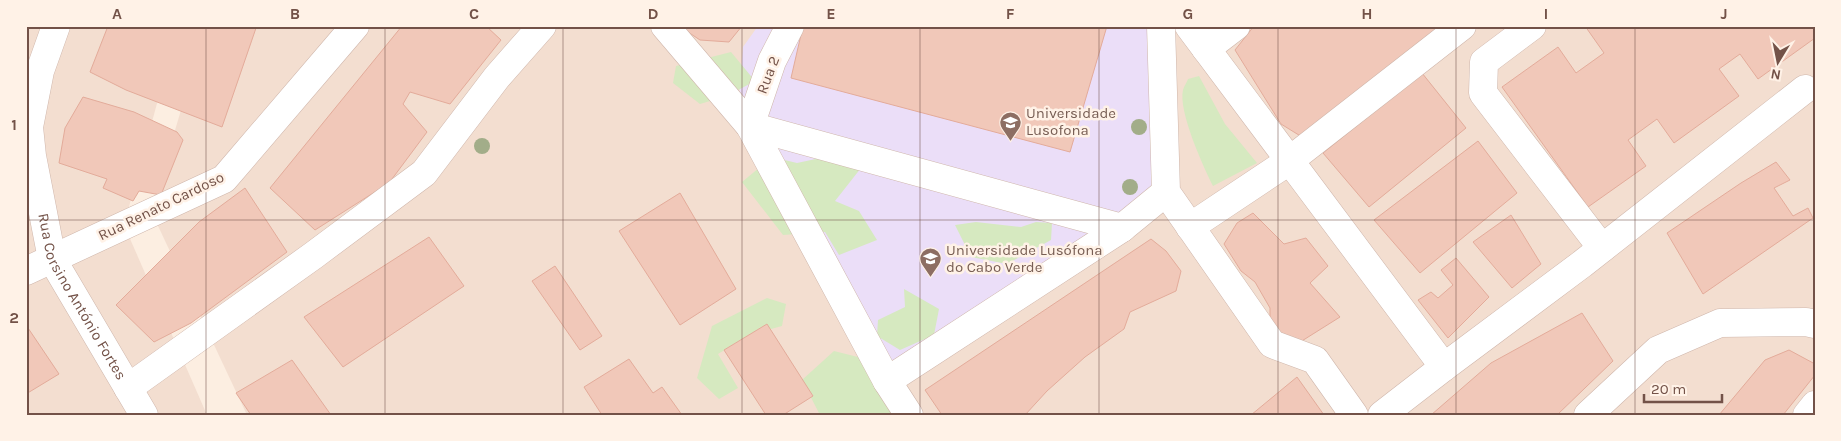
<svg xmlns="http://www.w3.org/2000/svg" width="1841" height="441" viewBox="0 0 1841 441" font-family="Karla,sans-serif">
<rect width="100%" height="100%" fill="#fceee1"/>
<!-- residential -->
<g fill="#f3ded0">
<polygon points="26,26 178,26 124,225 207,415 26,415"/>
<polygon points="206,26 1815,26 1815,415 247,415 151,211"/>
</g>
<!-- education -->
<polygon fill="#ebdef8" points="758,26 1153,26 1156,188 890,368 738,110 743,47"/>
<!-- green -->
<g fill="#d6e9c0">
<polygon points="731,52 755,81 727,96 700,104 673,83 676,66"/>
<path d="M1199,76L1225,124L1257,163L1213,186C1203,166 1178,111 1183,90C1184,86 1187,82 1188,79Z"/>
<polygon points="772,157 797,163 825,157 861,168 835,201 859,211 877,240 839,255 825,232 783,235 742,182"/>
<polygon points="976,222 1021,227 1036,222 1052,223 1051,240 1007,264 971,257 955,225"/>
<polygon points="904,289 939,309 934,335 900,350 877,336 878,320 905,307"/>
<polygon points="767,298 786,304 782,326 749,335 718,354 738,388 719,399 697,378 712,326"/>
<polygon points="834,351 858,357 894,415 820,415 802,380"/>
</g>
<!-- building -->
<g fill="#f1c8b9" stroke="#e3ab9a">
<polygon points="108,26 256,28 222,127 126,90 90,72"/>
<polygon points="402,26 486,26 501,40 450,104 410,92 403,104 427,132 389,183 315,230 270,188"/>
<polygon points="679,26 742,26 729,42 700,40"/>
<polygon points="803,26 1107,26 1070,152 791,78"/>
<polygon points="1254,26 1457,26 1302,137 1281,124 1235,50"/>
<polygon points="1585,26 1815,26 1815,38 1758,79 1740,54 1719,69 1739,96 1674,143 1657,119 1628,140 1646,166 1588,207 1502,87 1558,47 1576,73 1604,53"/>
<polygon points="1422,73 1466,128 1369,207 1323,153"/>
<polygon points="83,97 134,112 177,132 183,140 161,195 139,191 133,201 103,188 107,179 59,163 65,128"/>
<polygon points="1478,141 1517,193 1420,273 1374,220"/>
<polygon points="1776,162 1790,180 1774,188 1793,216 1808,208 1813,218 1703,294 1667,233 1741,183"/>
<polygon points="245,188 287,252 191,323 154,342 116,305 199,222"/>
<polygon points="680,193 736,289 680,325 619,231"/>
<polygon points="1253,213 1284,244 1306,238 1328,266 1310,283 1340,317 1297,344 1279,335 1270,320 1270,308 1255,282 1241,271 1224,244 1237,223"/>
<polygon points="1511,215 1541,264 1512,288 1473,242"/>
<polygon points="429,237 464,286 343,367 304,317"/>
<polygon points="1151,239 1166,251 1181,271 1176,291 1130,312 1124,329 1085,357 1047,391 1025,415 942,415 925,390"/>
<polygon points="1456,258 1489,297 1448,338 1418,300 1431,292 1438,298 1453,285 1441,270"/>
<polygon points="555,266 602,336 580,350 532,281"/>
<polygon points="1582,313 1613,361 1557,415 1431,415 1491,363"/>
<polygon points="767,324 813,396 783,415 766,415 724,350"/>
<polygon points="26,325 59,374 26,394"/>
<polygon points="1789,350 1815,364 1815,375 1783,415 1719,415 1765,360"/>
<polygon points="629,359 653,393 662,387 682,415 602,415 584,387"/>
<polygon points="292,360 331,415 251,415 236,393"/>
<polygon points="1297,377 1324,415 1251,415"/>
</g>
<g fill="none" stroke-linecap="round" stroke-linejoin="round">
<defs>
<g id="minor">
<path id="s1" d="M56,26L40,71L29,127L32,156L52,259L144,415"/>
<polyline points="665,26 750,126 887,381 909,415"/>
<polyline points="790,26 772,61 750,126 1122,228"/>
<polyline points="1161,26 1166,192 1272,344 1315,360 1354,415"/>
<polyline points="1189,26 1444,367"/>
<polyline points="1532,26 1484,62 1483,93 1602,248"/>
<polyline points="1206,49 1236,26"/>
<polyline points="1190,227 1289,161 1462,26"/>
<polyline points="26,271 224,179 355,26"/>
<polyline points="887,381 1122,228 1166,192"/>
<polyline points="128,388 314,255 424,173 497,77 542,26"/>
<polyline points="1382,415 1444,367 1582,264 1805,89"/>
<polyline points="1588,415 1658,350 1720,323 1806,322 1815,324"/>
<polyline points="1807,415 1815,405"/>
</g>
</defs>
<!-- minor casing -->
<use href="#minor" stroke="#cfb6ab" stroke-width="29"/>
<!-- minor -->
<use href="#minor" stroke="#fff" stroke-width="28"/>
</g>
<!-- trees -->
<g fill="#a2ad89">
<circle cx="1139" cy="127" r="8"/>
<circle cx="482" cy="146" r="8"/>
<circle cx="1130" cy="187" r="8"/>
</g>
<!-- grid -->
<path fill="none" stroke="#735248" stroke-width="1" stroke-opacity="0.55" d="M206,26V415M385,26V415M563,26V415M742,26V415M920,26V415M1099,26V415M1278,26V415M1456,26V415M1635,26V415M26,220H1815"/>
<!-- icons -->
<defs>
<symbol id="university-pin" viewBox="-11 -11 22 30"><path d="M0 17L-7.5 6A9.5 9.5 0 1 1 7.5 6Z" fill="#8d6e63" stroke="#fff2e7"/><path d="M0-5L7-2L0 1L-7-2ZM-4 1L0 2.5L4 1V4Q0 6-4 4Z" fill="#fff"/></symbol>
</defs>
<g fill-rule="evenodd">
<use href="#university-pin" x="998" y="110" width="25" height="34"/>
<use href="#university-pin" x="918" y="246" width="25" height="34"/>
</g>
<g text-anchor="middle" stroke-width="5" stroke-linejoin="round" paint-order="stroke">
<!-- street labels -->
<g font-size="15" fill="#735248" stroke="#fff2e7">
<text transform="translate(768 75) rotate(-69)" y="5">Rua 2</text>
<text transform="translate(161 206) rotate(-26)" y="5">Rua Renato Cardoso</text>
<text dy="5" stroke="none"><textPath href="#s1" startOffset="285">Rua Corsino António Fortes</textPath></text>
</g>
<!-- education labels -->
<g font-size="15" fill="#785e54" stroke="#fff2e7" text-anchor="start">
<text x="1026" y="118">Universidade<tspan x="1026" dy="17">Lusofona</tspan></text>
<text x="946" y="255">Universidade Lusófona<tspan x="946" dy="17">do Cabo Verde</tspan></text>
</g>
</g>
<!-- border -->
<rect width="1841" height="441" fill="none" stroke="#fff2e7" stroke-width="55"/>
<!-- north arrow -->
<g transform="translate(1778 62) rotate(190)" stroke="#fff2e7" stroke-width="4" paint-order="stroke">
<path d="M0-4L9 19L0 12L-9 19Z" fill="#735248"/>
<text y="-8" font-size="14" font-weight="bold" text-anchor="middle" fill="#735248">N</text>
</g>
<!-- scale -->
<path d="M1644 394v8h78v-8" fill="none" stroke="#735248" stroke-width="2.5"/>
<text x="1651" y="394" font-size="15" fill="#735248" stroke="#fff2e7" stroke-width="4" paint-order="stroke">20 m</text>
<rect x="28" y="28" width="1786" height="386" fill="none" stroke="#735248" stroke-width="2"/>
<g font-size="16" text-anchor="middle" font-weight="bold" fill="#735248">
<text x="117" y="19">A</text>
<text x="295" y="19">B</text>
<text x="474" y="19">C</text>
<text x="653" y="19">D</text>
<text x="831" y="19">E</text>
<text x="1010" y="19">F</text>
<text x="1188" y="19">G</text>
<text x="1367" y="19">H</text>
<text x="1546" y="19">I</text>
<text x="1724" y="19">J</text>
<text x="14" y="130">1</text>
<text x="14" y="323">2</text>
</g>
</svg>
